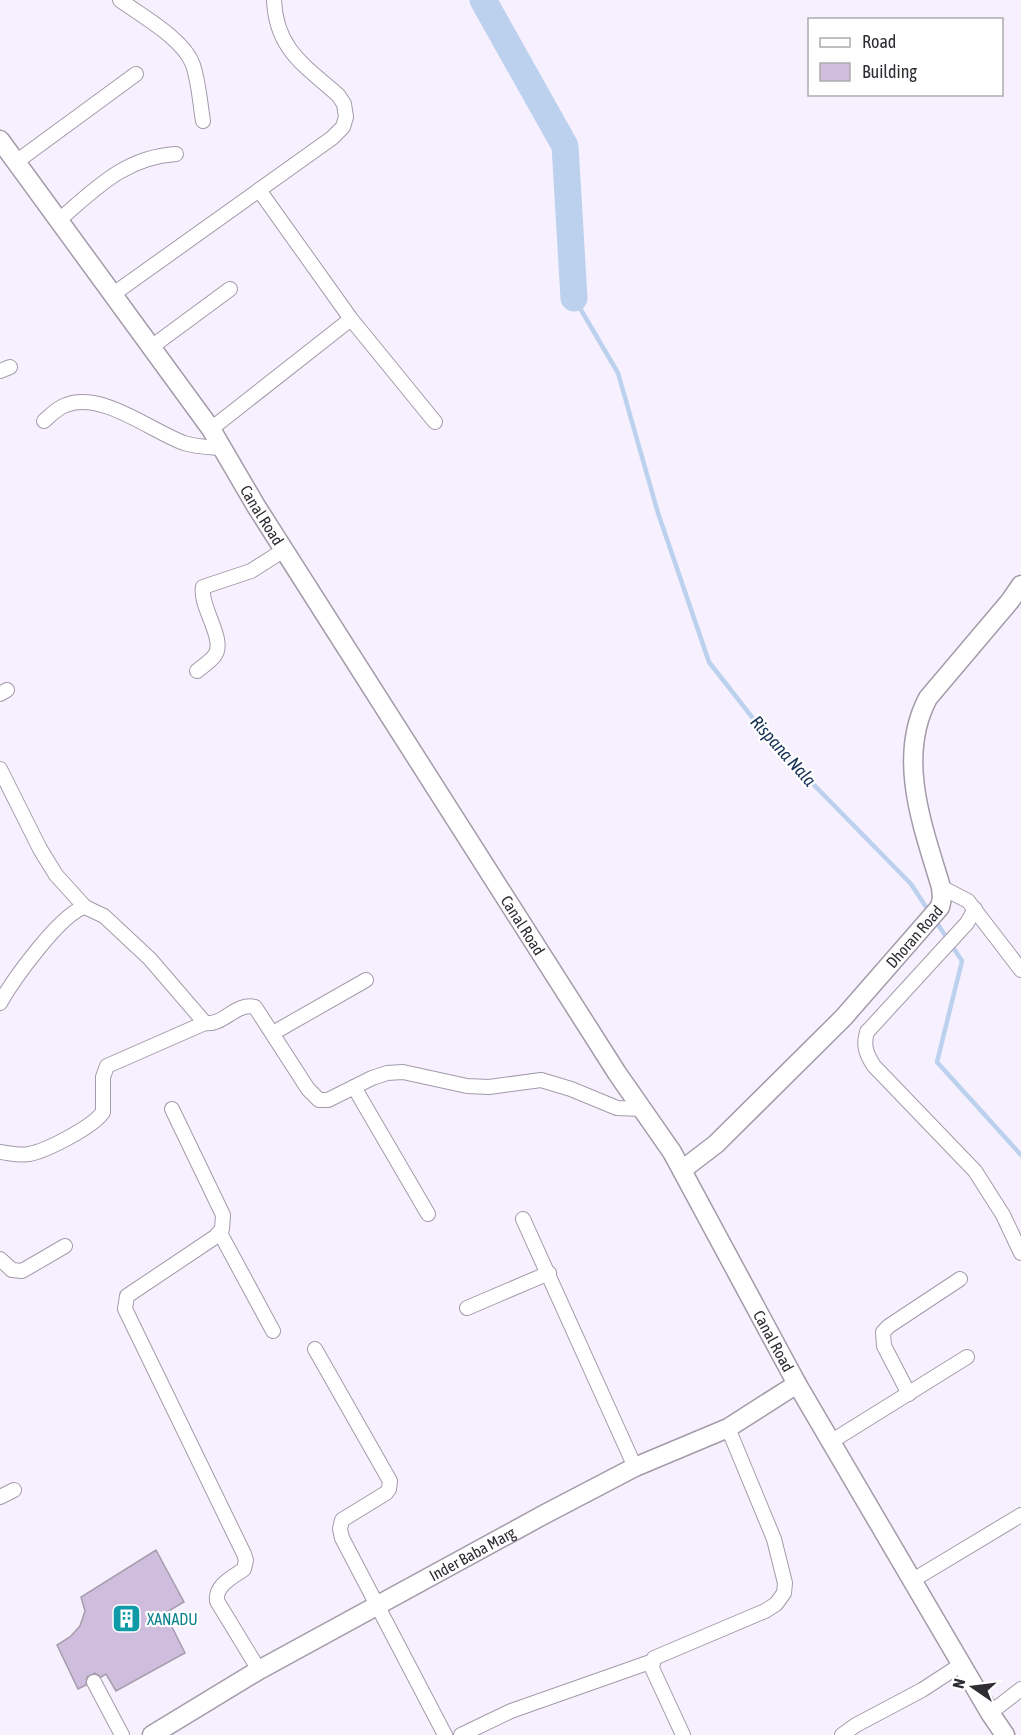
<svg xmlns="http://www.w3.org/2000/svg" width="1021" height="1735" viewBox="0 0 1021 1735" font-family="'Asap Condensed',sans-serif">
<rect width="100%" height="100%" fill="#f7f0fe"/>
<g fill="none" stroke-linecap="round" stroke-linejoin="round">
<!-- stream -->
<g stroke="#bcd1ee" stroke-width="4.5">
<polyline points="574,298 618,373 658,513 709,662 770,740 911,884 930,913"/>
<polyline points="935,920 962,961 937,1062 1021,1155"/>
</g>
<!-- river -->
<polyline stroke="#bcd1ee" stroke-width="27" points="483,0 565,146 574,298"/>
</g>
<!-- building -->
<polygon fill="#cfbddd" stroke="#a59cac" stroke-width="1.5" points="156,1550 184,1602 165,1613 185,1653 116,1691 106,1674 101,1677 95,1673 87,1677 86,1685 78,1689 57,1645 70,1637 80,1626 85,1611 81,1597"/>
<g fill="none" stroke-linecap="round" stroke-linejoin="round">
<defs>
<g id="minor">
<path d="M120,0C142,16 184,39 193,65C199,83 200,103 203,121"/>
<polyline points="16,162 136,74"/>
<path d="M58,221C95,189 125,157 176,154"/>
<path d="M112,295L332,138L343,127L346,117L344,104L338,95C304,65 276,49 274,0"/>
<polyline points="351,319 435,422"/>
<polyline points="150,348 230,289"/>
<polyline points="0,371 10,367"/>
<path d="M44,421C51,415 57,408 66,405C102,391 151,431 184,443C196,447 209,447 221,448"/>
<polyline points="211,429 351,319 259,190"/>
<path d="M197,671C203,666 211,661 215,655C226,639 199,606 203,587L251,571L284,550"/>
<polyline points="0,694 7,690"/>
<polyline points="0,769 40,849 56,875 85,907"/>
<polyline points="941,887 968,901 1021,970"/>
<path d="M975,909L967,923L867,1032C863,1045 866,1054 874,1066L975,1171L1003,1215L1021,1253"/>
<path d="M0,1003C13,980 61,913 85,907L104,916L150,959L205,1023C223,1026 236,1002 255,1007L308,1089L319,1100H328L372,1078L387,1073L403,1072L467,1086L489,1087L541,1080L571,1089L617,1108L642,1109"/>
<polyline points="273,1033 366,980"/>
<polyline points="354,1087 428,1214"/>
<path d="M172,1109L223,1215L222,1229L215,1237L127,1296L125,1309L244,1554L246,1560L244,1569C233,1577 215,1585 217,1601L259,1670"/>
<path d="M0,1152C9,1153 20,1156 29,1154C46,1151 93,1127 103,1112V1077L107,1066L205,1023"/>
<polyline points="523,1219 635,1467"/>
<polyline points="220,1233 273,1331"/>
<polyline points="0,1259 12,1270 22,1271 65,1246"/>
<polyline points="467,1308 549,1273"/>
<polyline points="315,1349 390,1481 389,1489 386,1493 342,1520 340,1529 342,1538 445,1735"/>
<polyline points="909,1394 884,1346 883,1332 889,1326 960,1279"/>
<polyline points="832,1441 967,1357"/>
<polyline points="0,1497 14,1490"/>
<polyline points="913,1580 1021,1515"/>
<polyline points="94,1682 122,1735"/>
<polyline points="990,1713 1021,1689"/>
<polyline points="461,1735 511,1711 653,1661"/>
<polyline points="683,1735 652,1668 654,1658 765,1611 776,1604 784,1593 785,1583 774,1539 728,1428"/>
<polyline points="842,1735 856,1725 922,1690 962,1664"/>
</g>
<g id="tertiary">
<path id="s1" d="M0,140L211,429L256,506L617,1073L672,1152L797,1384L990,1713L1005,1735"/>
<path id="s2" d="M682,1170L716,1144L844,1017L940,907L942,898L941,887C923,827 896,758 928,698L1010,601L1021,585"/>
<path id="s3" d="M152,1735L259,1670L545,1514L635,1467L728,1428L797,1384"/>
</g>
</defs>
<!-- minor casing -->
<use href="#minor" stroke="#a39baa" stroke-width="16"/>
<!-- tertiary casing -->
<use href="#tertiary" stroke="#a39baa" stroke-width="21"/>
<!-- minor -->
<use href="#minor" stroke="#fff" stroke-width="14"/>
<!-- tertiary -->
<use href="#tertiary" stroke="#fff" stroke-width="18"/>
</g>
<!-- icons -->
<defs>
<symbol id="building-square" viewBox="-11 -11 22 22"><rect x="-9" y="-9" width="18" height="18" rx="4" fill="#0f9aa8" stroke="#fff"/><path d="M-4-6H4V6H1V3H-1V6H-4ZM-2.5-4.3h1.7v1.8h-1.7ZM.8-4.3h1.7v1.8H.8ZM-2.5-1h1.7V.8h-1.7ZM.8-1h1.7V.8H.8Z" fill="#fff"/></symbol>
</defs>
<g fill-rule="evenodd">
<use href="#building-square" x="110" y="1602" width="33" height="33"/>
</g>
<g text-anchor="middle" stroke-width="4.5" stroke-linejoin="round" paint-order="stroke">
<!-- street labels -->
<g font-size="16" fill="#302c33" stroke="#fff">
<text dy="6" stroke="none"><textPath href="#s1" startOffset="458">Canal Road</textPath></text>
<text dy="6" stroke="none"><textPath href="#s1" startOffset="944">Canal Road</textPath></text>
<text dy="6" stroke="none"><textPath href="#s2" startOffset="330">Dhoran Road</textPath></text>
<text dy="6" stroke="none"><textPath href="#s1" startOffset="1430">Canal Road</textPath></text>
<text dy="6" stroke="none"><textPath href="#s3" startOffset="368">Inder Baba Marg</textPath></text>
</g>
<!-- culture labels -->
<g font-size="16" fill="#0d838f" stroke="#fff" text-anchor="start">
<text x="147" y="1625">XANADU</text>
</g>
<!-- water labels -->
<g font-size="18" font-style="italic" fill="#142f55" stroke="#fff">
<text transform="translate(783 751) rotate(48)" y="6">Rispana Nala</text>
</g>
</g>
<!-- legend -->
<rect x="808" y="18" width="195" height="78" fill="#ffffff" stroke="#acabad" stroke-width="1.5"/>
<rect x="820" y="38" width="30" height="9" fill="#ffffff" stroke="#acabad" stroke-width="1.5"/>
<text x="862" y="48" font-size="18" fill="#302c33">Road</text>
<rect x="820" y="63" width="30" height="18" fill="#cfbddd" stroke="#acabad" stroke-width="1.5"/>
<text x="862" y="78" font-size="18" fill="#302c33">Building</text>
<!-- north arrow -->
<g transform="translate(973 1687) rotate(284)" stroke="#ffffff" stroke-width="4.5" paint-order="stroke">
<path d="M0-4.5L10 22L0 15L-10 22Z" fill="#302c33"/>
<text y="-9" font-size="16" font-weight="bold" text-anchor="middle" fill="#302c33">N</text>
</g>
</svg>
